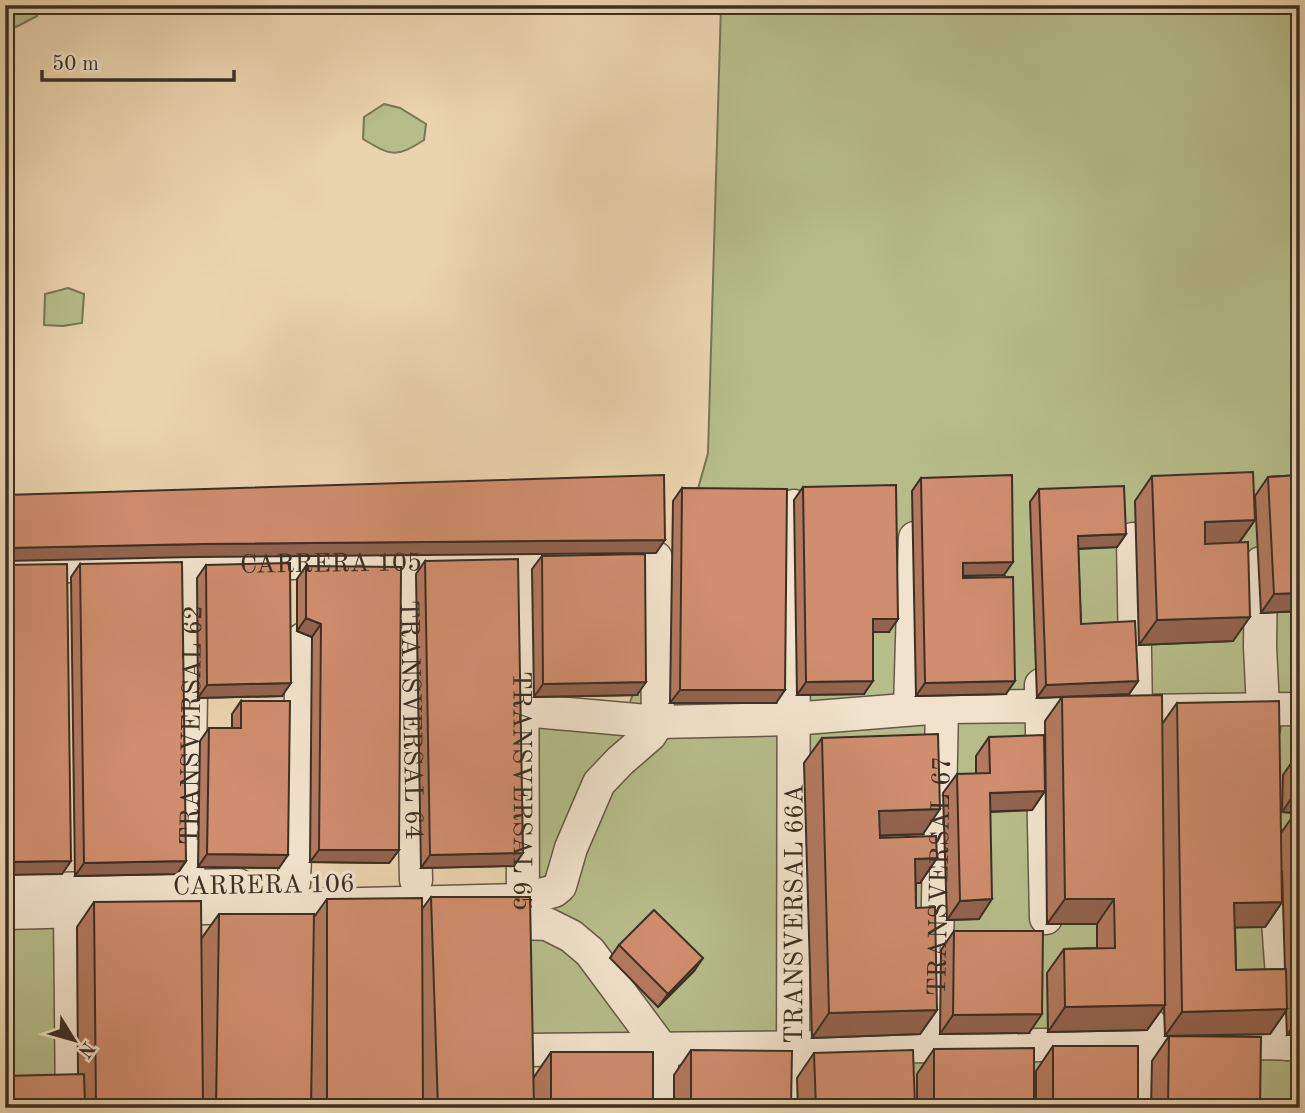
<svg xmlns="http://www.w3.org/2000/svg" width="1305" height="1113" viewBox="0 0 1305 1113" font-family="'Old Standard TT',serif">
<rect width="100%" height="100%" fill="#ead4af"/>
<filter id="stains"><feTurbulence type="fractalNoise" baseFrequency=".00286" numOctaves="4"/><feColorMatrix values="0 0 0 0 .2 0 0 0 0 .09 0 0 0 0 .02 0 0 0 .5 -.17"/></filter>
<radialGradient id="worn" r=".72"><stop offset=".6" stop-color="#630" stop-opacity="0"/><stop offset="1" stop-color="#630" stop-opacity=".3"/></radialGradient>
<!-- green -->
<g fill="#b6bd8b" stroke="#787657" stroke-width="2">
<polygon points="5,5 39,5 37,16 16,27 5,20"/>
<polygon points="721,5 1300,5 1300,1108 552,1108 555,1047 526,1047 527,713 626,714 675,571 708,453"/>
<path d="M384,104L400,108L426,124L424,140C396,158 391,156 363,139L364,117Z"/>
<polygon points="68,288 84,294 82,323 63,326 44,325 45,294"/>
<polygon points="5,921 63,921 64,1086 5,1088"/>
</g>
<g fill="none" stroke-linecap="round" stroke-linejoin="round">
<defs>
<g id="minor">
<polyline points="1133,539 1136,711"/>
<path id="s1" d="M522,560L523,919"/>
<path id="s2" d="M409,561L416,880"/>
<polyline points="1261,563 1260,647 1264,728"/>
<path id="s3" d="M5,567L656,558L658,722L650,735L620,761L599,783L571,848L560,886L554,891L523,900L5,913"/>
<polyline points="1041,685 1046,918"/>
<polyline points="910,708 915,538"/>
<polyline points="523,710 658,722 792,719 942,707 1042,706 1136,711 1300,709"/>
<polyline points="1274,867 1287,1044"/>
<polyline points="294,883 303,639"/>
<path id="s4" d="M188,886L193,565"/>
<polyline points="5,890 238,885"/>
<polyline points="70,911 72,1108"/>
<polyline points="523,923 547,924 571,936 590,952 662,1049 662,1108"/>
<path id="s5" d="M935,1046L942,707"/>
<polyline points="524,1050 1259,1043 1300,1044"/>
<path id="s6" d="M793,1108L794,506"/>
<polyline points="1145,1108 1150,1024"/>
</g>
</defs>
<!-- minor casing -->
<use href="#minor" stroke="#675946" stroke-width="35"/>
<!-- minor -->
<use href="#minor" stroke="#f1e3cb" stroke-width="32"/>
</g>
<!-- wall -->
<g fill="#b3795f" stroke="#3b3023" stroke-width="2" fill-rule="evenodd">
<polygon points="1300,475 1300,611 1261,613 1255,496 1268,477"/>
<polygon points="1152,476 1255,520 1239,543 1233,641 1139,645 1135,501"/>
<polygon points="921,478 1004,575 963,576 1006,694 916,696 912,491"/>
<polygon points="803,487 889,632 873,632 864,694 797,695 794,500"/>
<polygon points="682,488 776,703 670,703 673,501"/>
<path d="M1039,489L1126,534L1117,547L1078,549L1081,624L1138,681L1129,694L1070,696L1162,724L1177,703L1281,833L1295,813L1282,812L1283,775L1296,756H1300V1034L1287,1035L1286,1011L1270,1034L1179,1036L1260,1108H1151L1152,1061L1169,1036H1165L1164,1006L1147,1030L1048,1032L1047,973L1064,949L1097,948V924H1047L1045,721L1062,697L1037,698L1030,502ZM1282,871L1285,969L1236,970L1235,927H1265L1282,902Z"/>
<polygon points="542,556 637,695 534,697 532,569"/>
<polygon points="425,561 514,866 421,868 416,574"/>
<polygon points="80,564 186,861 177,874 75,876 71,577"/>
<polygon points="206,565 282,696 198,698 197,578"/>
<polygon points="306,566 399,850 389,863 310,862 312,637 297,631 297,579"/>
<polygon points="241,701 279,868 198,867 200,741 209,728 232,728 232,714"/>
<polygon points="989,737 1045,791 1032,810 990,812 979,919 947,920 943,793 957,774 976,774 976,756"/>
<polygon points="822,738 923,834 880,836 880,838 937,858 920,883 916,883 916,908 937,1010 920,1034 812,1038 804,763"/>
<polygon points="431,897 534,1077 551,1052 653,1108 5,1108 78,1075 77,927 94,902 201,939 219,914 314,917 327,899 422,909"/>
<polygon points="954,931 1029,1033 940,1034 941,950"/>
<polygon points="619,945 694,971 658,1007 610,958"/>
<polygon points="1053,1046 1138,1108 1036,1108 1036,1071"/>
<polygon points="934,1049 1034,1108 917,1108 917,1074"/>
<polygon points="691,1050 791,1108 674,1108 674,1075"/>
<polygon points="814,1053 915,1108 798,1108 797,1078"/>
</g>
<!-- shaded-wall -->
<g fill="#92634e" stroke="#3b3023" stroke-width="2">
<polygon points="1255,520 1237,545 1187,546 1205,522"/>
<polygon points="1126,534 1117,547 1069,549 1078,536"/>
<polygon points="665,540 656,553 194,557 5,561 5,548 203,544"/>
<polygon points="1013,562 1004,575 954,576 963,563"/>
<polygon points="1300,593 1300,611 1261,613 1274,594"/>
<polygon points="1250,617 1233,641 1139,645 1157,620"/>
<polygon points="306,618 321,624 312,637 297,631"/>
<polygon points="873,619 898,619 889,632 863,632"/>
<polygon points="873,681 864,694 797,695 806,682"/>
<polygon points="1015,681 1006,694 916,696 925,683"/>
<polygon points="1138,681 1129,694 1037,698 1046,685"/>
<polygon points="646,682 637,695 534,697 543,684"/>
<polygon points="291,683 282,696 198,698 207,685"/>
<polygon points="680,690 785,690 776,703 670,703"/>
<polygon points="1045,791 1032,810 976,812 990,793"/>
<polygon points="1295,793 1300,793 1300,813 1298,809 1295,813 1282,812"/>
<polygon points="940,809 923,834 862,836 879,811"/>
<polygon points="319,850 399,850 389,863 310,862"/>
<polygon points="523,853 514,866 421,868 430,855"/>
<polygon points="207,854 288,855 279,868 198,867"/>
<polygon points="937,858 920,883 898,883 915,859"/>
<polygon points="71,861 62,874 5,875 5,862"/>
<polygon points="186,861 177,874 75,876 84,863"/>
<polygon points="992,899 979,919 947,920 960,901"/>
<polygon points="1065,899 1114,899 1097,924 1047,924"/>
<polygon points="1282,902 1265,927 1217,928 1234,903"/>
<polygon points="703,958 694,971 658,1007 668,994"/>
<polygon points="1165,1005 1147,1030 1048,1032 1065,1007"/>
<polygon points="1287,1009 1270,1034 1165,1036 1182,1012"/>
<polygon points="937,1010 920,1034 812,1038 829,1013"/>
<polygon points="1042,1014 1029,1033 940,1034 953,1015"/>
<polygon points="1300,1016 1300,1034 1287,1035"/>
</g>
<!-- building -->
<g fill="#d08d6f" stroke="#3b3023" stroke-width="2">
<polygon points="1253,472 1255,520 1205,522 1205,544 1248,542 1250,617 1157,620 1152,476"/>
<polygon points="664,475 665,540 203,544 5,548 5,495"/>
<polygon points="1012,475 1013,562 963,563 963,578 1013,577 1015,681 925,683 921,478"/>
<polygon points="1300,475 1300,593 1274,594 1268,477"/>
<polygon points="896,485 898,619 873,619 873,681 806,682 803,487"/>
<polygon points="1124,486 1126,534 1078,536 1081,624 1135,621 1138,681 1046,685 1039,489"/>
<polygon points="682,488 787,489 785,690 680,690"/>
<polygon points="645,554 646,682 543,684 542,556"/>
<polygon points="518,559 523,853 430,855 425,561"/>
<polygon points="182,562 186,861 84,863 80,564"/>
<polygon points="290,563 291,683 207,685 206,565"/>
<polygon points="67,564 71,861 5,862 5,565"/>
<polygon points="306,566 401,567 399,850 319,850 321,624 306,618"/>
<polygon points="1162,695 1165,1005 1065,1007 1064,949 1115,948 1114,899 1065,899 1062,697"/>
<polygon points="241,701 290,701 288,855 207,854 209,728 241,728"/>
<polygon points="1279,701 1282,902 1234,903 1236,970 1286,969 1287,1009 1182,1012 1177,703"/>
<polygon points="938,734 940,809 879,811 880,838 936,836 937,858 915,859 916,908 935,907 937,1010 829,1013 822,738"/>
<polygon points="1044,735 1045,791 990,793 992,899 960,901 957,774 990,773 989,737"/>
<polygon points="1296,756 1300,756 1300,793 1295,793"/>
<polygon points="1298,809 1300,809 1300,866"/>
<polygon points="431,897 530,897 534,1108 438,1108"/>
<polygon points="422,898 423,1108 327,1108 327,899"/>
<polygon points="201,901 203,1108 96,1108 94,902"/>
<polygon points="654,910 703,958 668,994 619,945"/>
<polygon points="219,914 314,914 311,1108 216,1108"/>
<polygon points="954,931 1043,931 1042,1014 953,1015"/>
<polygon points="1169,1036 1261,1037 1260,1108 1168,1108"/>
<rect x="1053" y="1046" width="85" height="62"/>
<polygon points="1034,1048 1034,1108 934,1108 934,1049"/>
<polygon points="691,1050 792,1051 791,1108 691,1108"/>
<polygon points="913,1050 915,1108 816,1108 814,1053"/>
<rect x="551" y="1052" width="102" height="56"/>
<polygon points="84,1074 85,1108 5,1108 5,1076"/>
</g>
<g text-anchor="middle" stroke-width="7" stroke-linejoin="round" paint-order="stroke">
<!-- street labels -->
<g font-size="26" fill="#3b3023" stroke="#f1e3cb">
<text dy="9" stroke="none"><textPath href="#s3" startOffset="326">CARRERA 105</textPath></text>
<text dy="9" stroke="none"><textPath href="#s2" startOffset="159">TRANSVERSAL 64</textPath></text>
<text dy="9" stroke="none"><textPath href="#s4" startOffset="161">TRANSVERSAL 62</textPath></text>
<text dy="9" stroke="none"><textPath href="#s1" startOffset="231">TRANSVERSAL 65</textPath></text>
<text dy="9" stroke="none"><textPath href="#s5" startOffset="170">TRANSVERSAL 67</textPath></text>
<text transform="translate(264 884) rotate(-1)" y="9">CARRERA 106</text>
<text dy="9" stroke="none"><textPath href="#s6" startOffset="194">TRANSVERSAL 66A</textPath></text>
</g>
</g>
<!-- margin -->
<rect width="1305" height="1113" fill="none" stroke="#ead4af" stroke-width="28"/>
<rect x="7" y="7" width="1291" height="1099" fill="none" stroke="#3b3023" stroke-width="3.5"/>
<rect x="14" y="14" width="1277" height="1085" fill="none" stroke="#3b3023" stroke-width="2"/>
<!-- north arrow -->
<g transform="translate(74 1040) rotate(127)" stroke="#f1e3cb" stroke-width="5" paint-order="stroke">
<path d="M0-5L12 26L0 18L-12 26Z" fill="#3b3023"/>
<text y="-10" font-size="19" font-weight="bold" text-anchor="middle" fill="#3b3023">N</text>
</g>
<!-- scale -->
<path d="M42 70v10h192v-10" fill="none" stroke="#3b3023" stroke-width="3.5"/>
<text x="52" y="70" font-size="21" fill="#3b3023" stroke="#f1e3cb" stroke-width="5" paint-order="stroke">50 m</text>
<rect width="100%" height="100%" filter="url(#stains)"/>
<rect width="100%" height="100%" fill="url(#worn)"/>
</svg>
